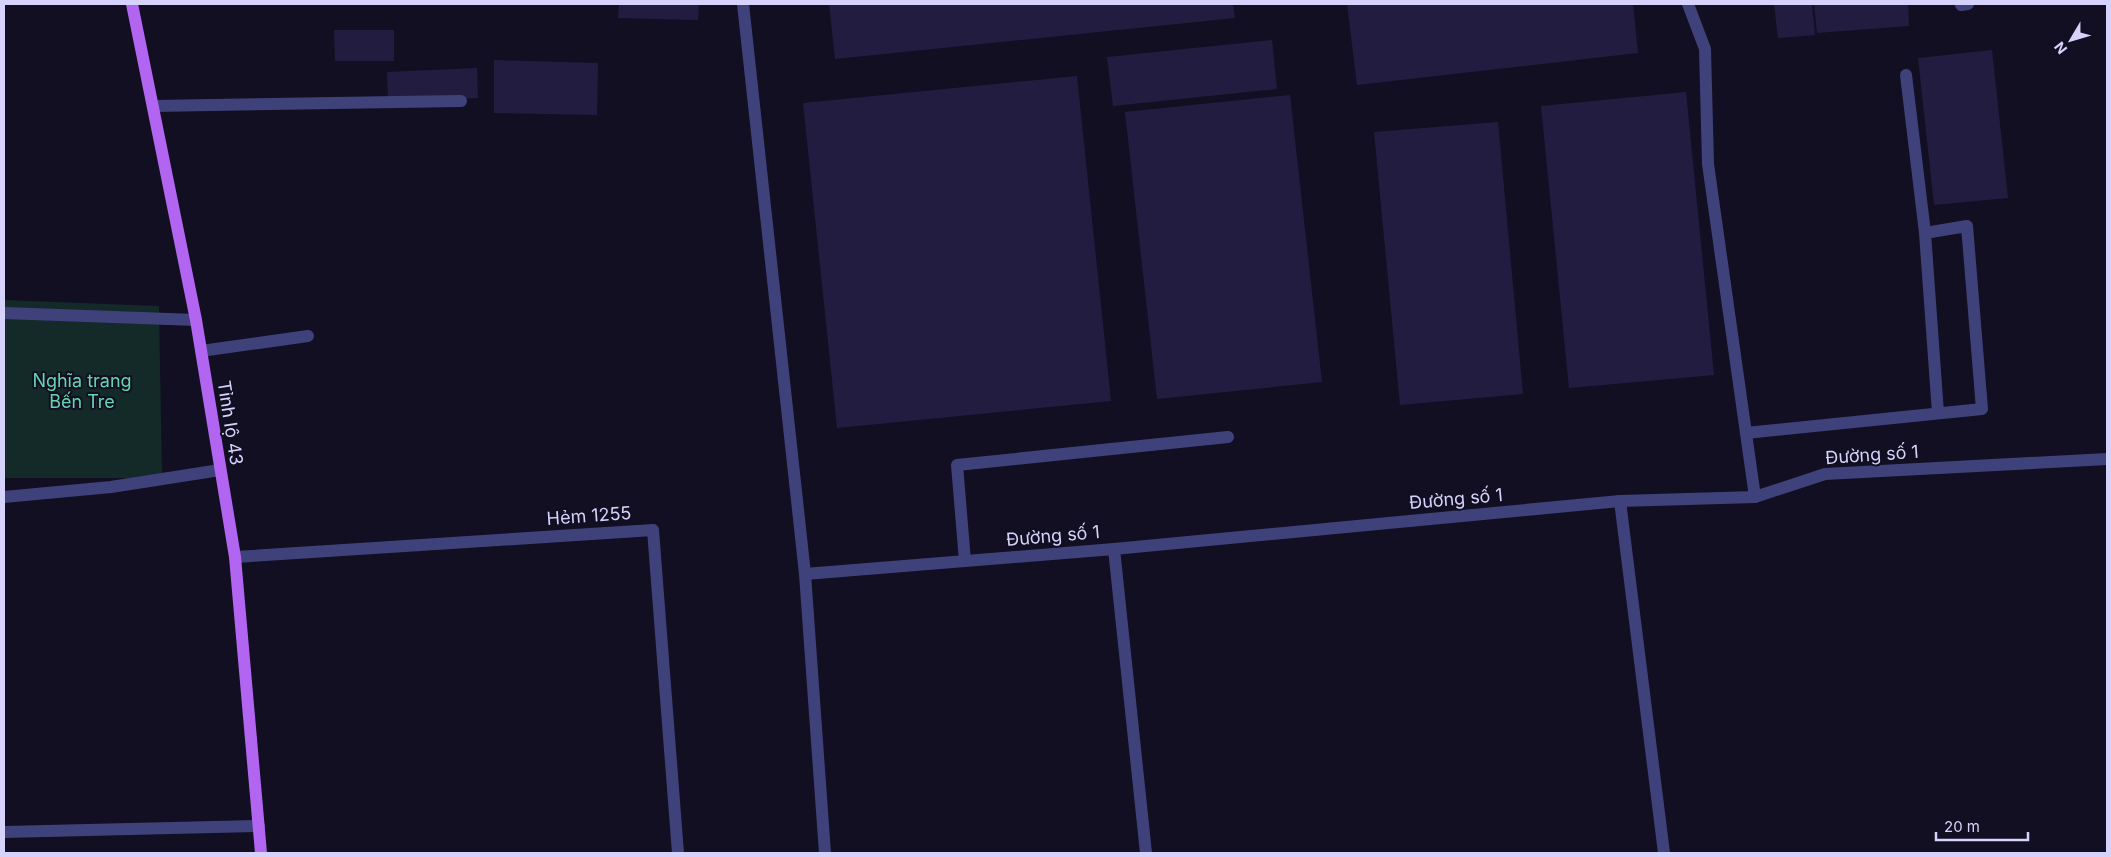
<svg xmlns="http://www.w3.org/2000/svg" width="2111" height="857" viewBox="0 0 2111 857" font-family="Inter,sans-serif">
<rect width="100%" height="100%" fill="#110f21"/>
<!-- green -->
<polygon fill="#132a28" points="4,300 159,306 162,478 4,478"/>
<!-- building -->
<g fill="#221d40">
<polygon points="619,4 699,4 698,20 618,18"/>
<polygon points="829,4 1233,4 1235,18 835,59"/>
<polygon points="1347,4 1633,4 1638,53 1357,85"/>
<polygon points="1774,4 1812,4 1815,35 1778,38"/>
<polygon points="1814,4 1908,4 1909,26 1817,33"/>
<polygon points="334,30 394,30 394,61 335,61"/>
<polygon points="1272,40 1277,89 1113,106 1107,57"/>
<polygon points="1992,50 2008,198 1934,205 1918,58"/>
<polygon points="494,60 598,63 597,115 494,113"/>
<polygon points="477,68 478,98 388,102 387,72"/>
<polygon points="1077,76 1111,401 837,428 803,103"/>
<polygon points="1686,92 1714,375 1569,388 1541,106"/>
<polygon points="1290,95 1322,382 1157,399 1125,112"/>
<polygon points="1498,122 1523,394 1400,405 1374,132"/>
</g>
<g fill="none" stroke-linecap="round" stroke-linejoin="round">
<!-- minor -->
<g stroke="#3f417b" stroke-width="12">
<polyline points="743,4 805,574 825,853"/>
<polyline points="1688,4 1705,49 1708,164 1755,497"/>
<polyline points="1961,5 1968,4"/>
<polyline points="1906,75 1925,233"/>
<polyline points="153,106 461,101"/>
<polyline points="4,313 196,320"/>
<polyline points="201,351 308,336"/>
<polyline points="1746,433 1982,409 1967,226 1925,233 1938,413"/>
<polyline points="4,497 111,487 220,470"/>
<polyline points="1620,501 1664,853"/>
<polyline points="1114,549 1146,853"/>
<polyline points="235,557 653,530 678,853"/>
<polyline points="965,561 957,465 1228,437"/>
<polyline points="805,574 1114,549 1620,501 1755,497 1825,474 2107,459"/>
<polyline points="4,832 259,826"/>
</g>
<!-- major -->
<polyline stroke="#b265f0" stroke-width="12" points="132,4 196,320 235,557 261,853"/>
</g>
<g text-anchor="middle" stroke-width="4" stroke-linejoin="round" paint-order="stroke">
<!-- park labels -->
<g font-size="18" fill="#66d4b0" stroke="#110f21">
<text x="82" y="387">Nghĩa trang<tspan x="82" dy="21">Bến Tre</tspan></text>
</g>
<!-- street labels -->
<g font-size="18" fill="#d5d3fb" stroke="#110f21">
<text transform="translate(230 423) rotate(81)" y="6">Tỉnh lộ 43</text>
<text transform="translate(1872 455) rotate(-4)" y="6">Đường số 1</text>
<text transform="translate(1456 499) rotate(-5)" y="6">Đường số 1</text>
<text transform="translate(589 516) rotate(-4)" y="6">Hẻm 1255</text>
<text transform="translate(1053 536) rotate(-5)" y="6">Đường số 1</text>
</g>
</g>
<!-- border -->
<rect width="2111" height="857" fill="none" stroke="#d5d3fb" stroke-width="10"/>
<!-- north arrow -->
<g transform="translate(2071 40) rotate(232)" stroke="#110f21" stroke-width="4" paint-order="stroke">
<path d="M0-4L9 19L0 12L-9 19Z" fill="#d5d3fb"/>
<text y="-8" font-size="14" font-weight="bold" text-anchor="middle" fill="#d5d3fb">N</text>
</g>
<!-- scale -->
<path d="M1936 832v8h92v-8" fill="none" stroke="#d5d3fb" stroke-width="2.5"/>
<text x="1944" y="832" font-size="15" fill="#d5d3fb" stroke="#110f21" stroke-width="4" paint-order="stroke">20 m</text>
</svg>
